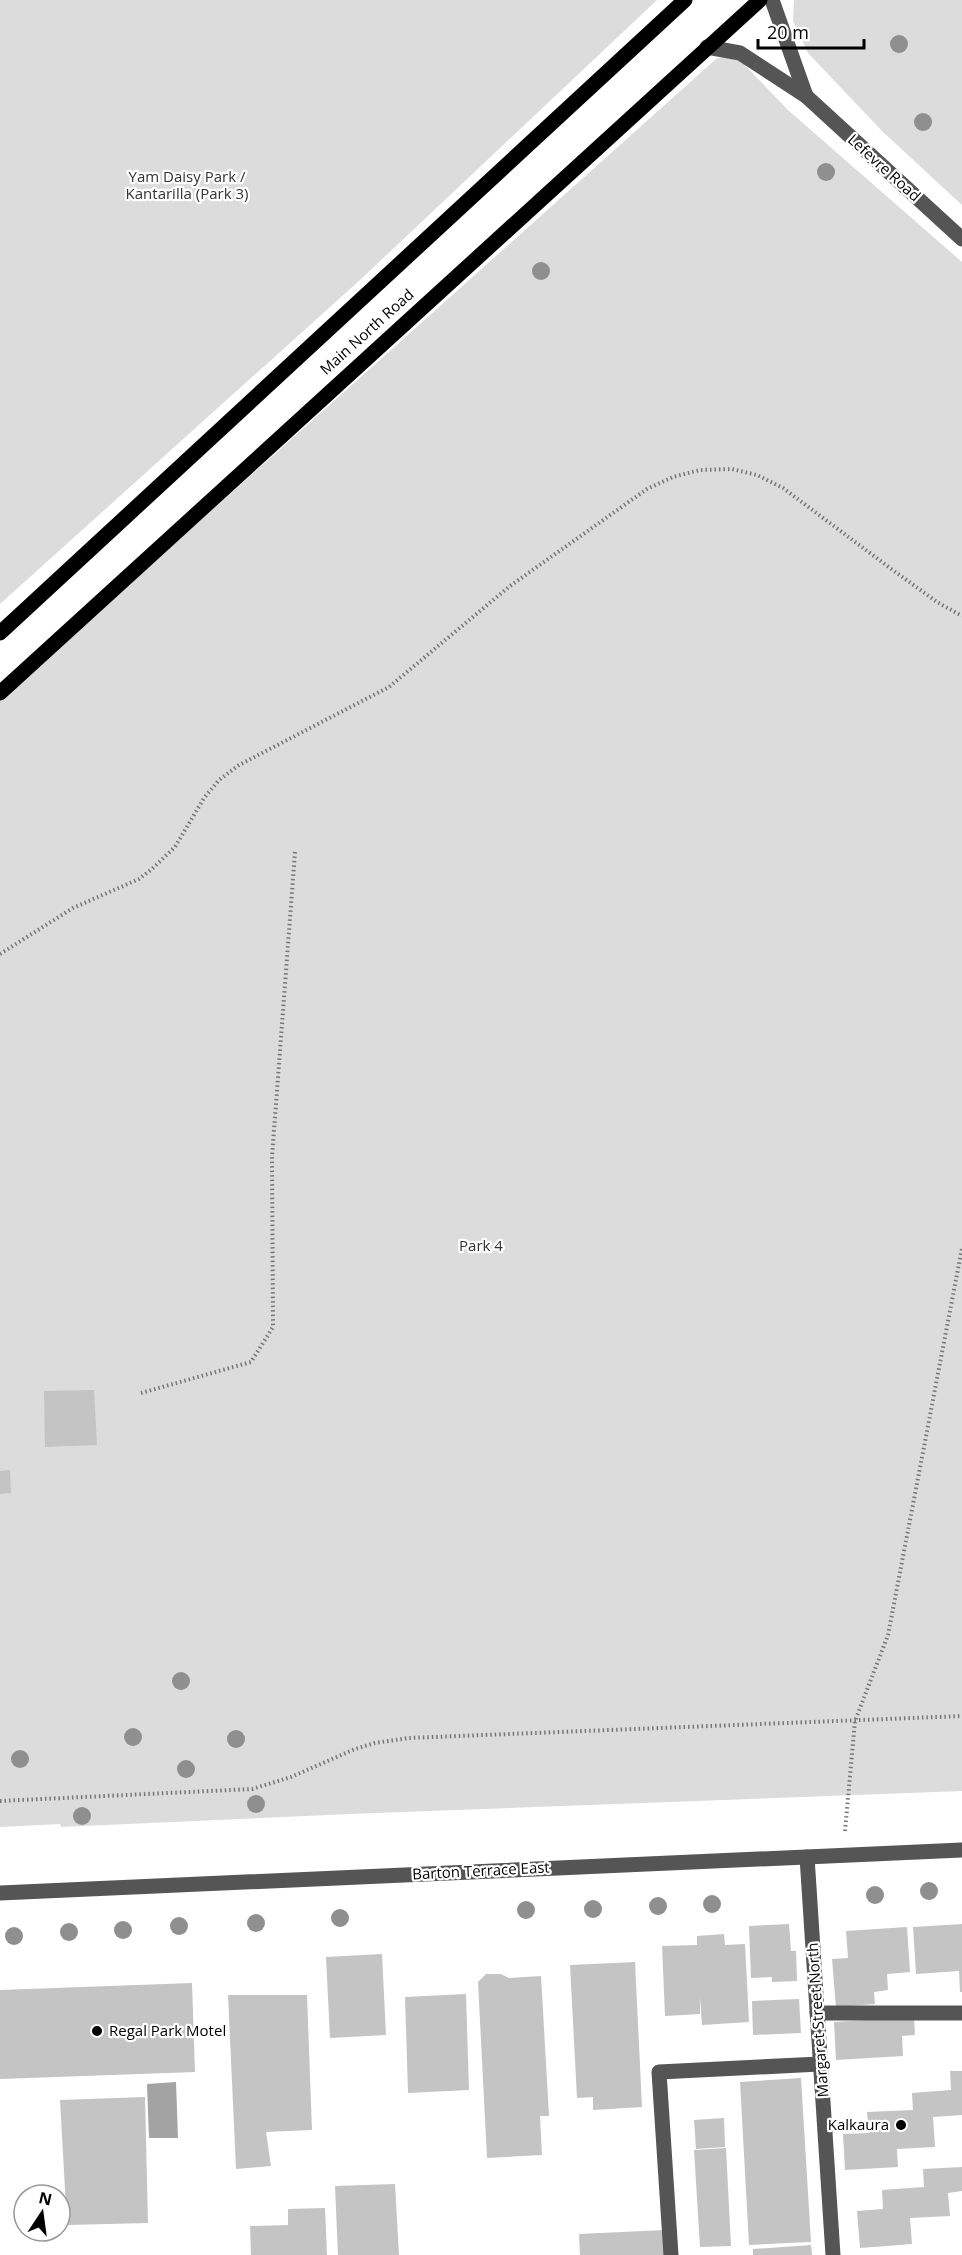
<svg xmlns="http://www.w3.org/2000/svg" width="962" height="2255" viewBox="0 0 962 2255" font-family="'Open Sans',sans-serif">
<rect width="100%" height="100%" fill="#fff"/>
<!-- green -->
<g fill="#dcdcdc">
<polygon points="0,0 657,0 360,280 0,604"/>
<polygon points="794,0 962,0 962,205 883,132 808,53 793,21"/>
<polygon points="726,56 738,58 788,110 962,262 962,1791 350,1814 61,1827 60,1824 0,1827 0,700 716,59"/>
</g>
<!-- water -->
<polygon fill="#a3a3a3" points="176,2082 178,2138 149,2138 147,2084"/>
<!-- building -->
<g fill="#c4c4c4">
<polygon points="94,1390 97,1445 45,1447 44,1391"/>
<polygon points="10,1470 11,1493 0,1494 0,1471"/>
<polygon points="789,1924 791,1951 796,1951 797,1981 772,1982 772,1977 751,1978 749,1926"/>
<polygon points="962,1924 962,1992 960,1992 959,1971 916,1974 913,1927"/>
<polygon points="907,1927 910,1972 887,1974 888,1990 874,1992 875,2004 836,2007 832,1959 848,1958 846,1931"/>
<polygon points="724,1934 725,1945 745,1944 749,2022 702,2025 700,1997 700,2014 665,2016 662,1946 697,1945 697,1936"/>
<polygon points="382,1954 386,2035 330,2038 326,1957"/>
<polygon points="635,1962 642,2107 593,2110 593,2097 577,2098 570,1965"/>
<polygon points="486,1974 501,1974 509,1978 541,1976 549,2116 540,2116 542,2155 487,2158 478,1982"/>
<polygon points="192,1983 195,2072 0,2079 0,1990"/>
<polygon points="466,1994 469,2090 408,2093 405,1997"/>
<polygon points="228,1995 307,1995 312,2130 266,2132 271,2166 236,2169"/>
<polygon points="799,1999 801,2033 753,2035 752,2001"/>
<polygon points="914,2017 915,2035 902,2036 903,2056 836,2060 834,2022"/>
<polygon points="950,2071 962,2071 962,2115 933,2117 935,2147 897,2149 898,2167 845,2170 843,2134 869,2133 867,2112 913,2110 912,2093 951,2090"/>
<polygon points="801,2078 811,2242 749,2245 740,2082"/>
<polygon points="145,2097 148,2223 67,2225 60,2100"/>
<polygon points="724,2118 725,2147 696,2149 694,2120"/>
<polygon points="726,2148 731,2246 700,2247 694,2150"/>
<polygon points="962,2167 962,2191 948,2193 950,2216 910,2218 912,2244 860,2248 857,2211 883,2209 882,2190 924,2187 923,2169"/>
<polygon points="395,2184 399,2255 338,2255 335,2186"/>
<polygon points="325,2208 327,2255 251,2255 250,2226 288,2225 288,2209"/>
<polygon points="665,2230 666,2255 580,2255 579,2234"/>
<polygon points="811,2245 812,2255 753,2255 753,2249"/>
</g>
<g fill="none" stroke-linecap="round" stroke-linejoin="round">
<!-- path -->
<g stroke="#777" stroke-width="4" stroke-dasharray="1.5 3" stroke-linecap="butt">
<polyline points="0,954 73,908 139,879 152,869 175,847 204,798 219,780 239,765 389,687 510,586 647,489 673,477 700,470 732,469 757,475 783,488 890,568 937,602 962,616"/>
<polyline points="141,1393 251,1362 273,1327 272,1157 295,852"/>
<polyline points="0,1801 252,1789 291,1777 355,1749 375,1743 408,1738 962,1716"/>
<polyline points="845,1831 855,1721 888,1635 962,1248"/>
</g>
<!-- minor -->
<g stroke="#555" stroke-width="15">
<polyline points="772,0 806,96"/>
<polyline points="707,47 740,53 806,96 962,239"/>
<polyline points="807,1857 833,2255"/>
<polyline points="0,1893 962,1850"/>
<polyline points="817,2013 962,2013"/>
<polyline points="671,2255 659,2072 820,2064"/>
</g>
<!-- major -->
<g stroke="#000" stroke-width="15">
<polyline points="0,633 685,0"/>
<polyline points="0,693 760,0"/>
</g>
</g>
<!-- trees -->
<g fill="#8f8f8f">
<circle cx="899" cy="44" r="9"/>
<circle cx="923" cy="122" r="9"/>
<circle cx="826" cy="172" r="9"/>
<circle cx="541" cy="271" r="9"/>
<circle cx="181" cy="1681" r="9"/>
<circle cx="133" cy="1737" r="9"/>
<circle cx="236" cy="1739" r="9"/>
<circle cx="20" cy="1759" r="9"/>
<circle cx="186" cy="1769" r="9"/>
<circle cx="256" cy="1804" r="9"/>
<circle cx="82" cy="1816" r="9"/>
<circle cx="929" cy="1891" r="9"/>
<circle cx="875" cy="1895" r="9"/>
<circle cx="712" cy="1904" r="9"/>
<circle cx="658" cy="1906" r="9"/>
<circle cx="593" cy="1909" r="9"/>
<circle cx="526" cy="1910" r="9"/>
<circle cx="340" cy="1918" r="9"/>
<circle cx="256" cy="1923" r="9"/>
<circle cx="179" cy="1926" r="9"/>
<circle cx="123" cy="1930" r="9"/>
<circle cx="69" cy="1932" r="9"/>
<circle cx="14" cy="1936" r="9"/>
</g>
<!-- markers -->
<g fill="#000" stroke="#fff" stroke-width="2">
<circle cx="97" cy="2031" r="6"/>
<circle cx="901" cy="2125" r="6"/>
</g>
<g text-anchor="middle" stroke-width="4.5" stroke-linejoin="round" paint-order="stroke">
<!-- street labels -->
<g font-size="15" fill="#000" stroke="#fff">
<text transform="translate(884 168) rotate(42)" y="5">Lefevre Road</text>
<text transform="translate(367 332) rotate(-42)" y="5">Main North Road</text>
<text transform="translate(481 1871) rotate(-3)" y="5">Barton Terrace East</text>
<text transform="translate(818 2020) rotate(-94)" y="5">Margaret Street North</text>
</g>
<!-- park labels -->
<g font-size="15" fill="#333" stroke="#fff">
<text x="187" y="182">Yam Daisy Park /<tspan x="187" dy="17">Kantarilla (Park 3)</tspan></text>
<text x="481" y="1251">Park 4</text>
</g>
<!-- poi labels -->
<g font-size="15" fill="#000" stroke="#fff" text-anchor="start">
<text x="109" y="2036">Regal Park Motel</text>
<text x="889" y="2130" text-anchor="end">Kalkaura</text>
</g>
</g>
<!-- north arrow -->
<g transform="translate(42 2213) rotate(13)"><circle r="28" fill="#ffffff" stroke="#999999" stroke-width="1.5"/>
<path d="M0-4.5L10 22L0 15L-10 22Z" fill="#000000"/>
<text y="-9" font-size="16" font-weight="bold" text-anchor="middle" fill="#000000">N</text>
</g>
<!-- scale -->
<path d="M758 39v9h106v-9" fill="none" stroke="#000000" stroke-width="3"/>
<text x="767" y="39" font-size="18" fill="#000000" stroke="#ffffff" stroke-width="4.5" paint-order="stroke">20 m</text>
</svg>
